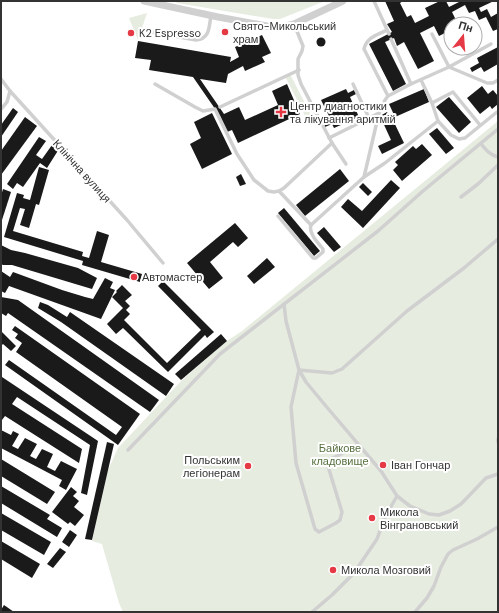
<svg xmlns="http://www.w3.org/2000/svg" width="499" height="613" viewBox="0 0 499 613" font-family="'DM Sans',sans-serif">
<rect width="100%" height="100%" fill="#fff"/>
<!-- green -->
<g fill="#e6ecdf">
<polygon points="175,1 325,1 280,19 273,19 177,3"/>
<polygon points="147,13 138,40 129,18"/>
<polygon points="290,74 313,119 308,122 285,76"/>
<polygon points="498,121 498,612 123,612 119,603 102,544 92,541 108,470 118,448 181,381 227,341 242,331"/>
</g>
<!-- building -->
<g fill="#1a1a1a">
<polygon points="385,1 403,1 400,3 407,17 411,15 415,23 429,16 425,8 440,1 446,1 449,7 461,1 494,1 479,8 481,12 487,9 491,17 498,13 498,29 493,31 486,17 479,20 475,11 469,13 465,5 452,12 458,24 451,24 451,30 439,36 434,26 420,33 434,61 418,69 404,42 397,46 394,38 385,42 406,84 393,91 369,44 392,32 387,24 394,21"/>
<polygon points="262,35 271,53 262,57 265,62 245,71 243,66 228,74 226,83 200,79 224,114 239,107 245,120 278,105 272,91 287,84 300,114 238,143 232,130 227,132 220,116 193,77 149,70 151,60 135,58 138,41 231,57 230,62 239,57 235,47"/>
<circle cx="321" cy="42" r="4.5"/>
<polygon points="498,47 498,64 484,72 481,67 472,72 470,68 479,63 477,58"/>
<polygon points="482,86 488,94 493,90 498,96 498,104 492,109 490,106 480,114 467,98"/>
<polygon points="346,89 348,93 354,90 356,94 350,97 359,117 334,128 332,124 325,127 324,124 331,120 321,100"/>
<polygon points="424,89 429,102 395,117 389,104"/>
<polygon points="449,97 471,122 459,133 436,107"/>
<polygon points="13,108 18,112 1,137 1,125"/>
<polygon points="387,112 389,117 391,116 404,143 382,154 378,146 391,140 380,116"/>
<polygon points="212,113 232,154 202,169 190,144 201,138 194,122"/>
<polygon points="25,117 37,126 1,175 1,151"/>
<polygon points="437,128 454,148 446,154 429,134"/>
<polygon points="39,137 46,141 36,155 42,159 52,145 59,149 47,168 40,163 23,187 17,183 13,189 7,184"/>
<polygon points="422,144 432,155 402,181 393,170 398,165 395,162 413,146 416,149"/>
<polygon points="39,167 49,170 39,205 36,204 29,228 20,225 25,209 20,208 13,231 83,252 82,256 89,258 97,231 109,235 101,262 142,274 140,282 82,265 83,261 4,237 17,193 24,195 23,198 30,200"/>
<polygon points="340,169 349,181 305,216 296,205"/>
<polygon points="241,174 246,184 240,186 236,177"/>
<polygon points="391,180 400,188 363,228 341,207 348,199 362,211"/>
<polygon points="363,183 372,192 368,196 359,187"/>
<polygon points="3,189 11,192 1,223 1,196"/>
<polygon points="284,208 320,251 314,256 278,213"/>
<polygon points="235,223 248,238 238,247 233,242 210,262 223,278 209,289 187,263"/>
<polygon points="324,227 341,247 334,252 317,233"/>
<polygon points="1,245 11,250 25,253 78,268 97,278 92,289 12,265 3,265 1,264"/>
<polygon points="267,258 275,267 254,284 247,276"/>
<polygon points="1,271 10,277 13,272 62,290 85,297 93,299 105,278 113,282 110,288 115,290 101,319 9,286 5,293 1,291"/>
<polygon points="163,281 214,332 207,338 205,335 168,372 123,328 116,334 107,324 123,308 112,297 117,292 116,291 122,285 132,295 125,301 130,306 126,310 130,314 124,320 167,363 201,330 158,286"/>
<polygon points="1,297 18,300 159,400 150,412 8,313 6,316 1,313"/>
<polygon points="40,302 48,305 67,317 70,312 174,384 166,396 61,322 38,308"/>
<polygon points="15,326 140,414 118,445 5,365 9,360 116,435 122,427 16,352 22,343 15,338 18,334 12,330"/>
<polygon points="1,331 16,346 11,351 3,344 1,346"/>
<polygon points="221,334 227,341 181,380 175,374"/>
<polygon points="2,377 98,441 87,495 81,493 90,445 17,397 12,404 82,449 79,463 5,416 2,420 1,419 1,379"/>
<polygon points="1,430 11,435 13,431 19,434 12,446 18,449 25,438 37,444 30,456 36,459 42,449 53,454 47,467 55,471 61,461 77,469 66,490 59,486 62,480 1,448"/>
<polygon points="107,442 114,444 92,540 85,539"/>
<polygon points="1,459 55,492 47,504 1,476"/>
<polygon points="1,486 50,515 47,519 62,528 57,537 1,503"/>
<polygon points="71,487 77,492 73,496 79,501 74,507 84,515 75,526 70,522 68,524 52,512"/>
<polygon points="1,513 51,542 44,555 1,530"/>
<polygon points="70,530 77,535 69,547 62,542"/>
<polygon points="1,541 40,564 32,578 1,559"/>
<polygon points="60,548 66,552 53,568 47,564"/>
<polygon points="4,605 14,612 1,612 1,610"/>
</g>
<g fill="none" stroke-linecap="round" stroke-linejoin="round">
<!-- lane -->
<g stroke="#d0d0d0" stroke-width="3.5">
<polyline points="374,1 389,34"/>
<polyline points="294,24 303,46 302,51 298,59 298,75 301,84 332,143 346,164"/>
<path d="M387,30C377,35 367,37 364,49L388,96L411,84"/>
<path d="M145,31L196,40C210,39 209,27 211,15"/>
<polyline points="432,34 449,67 487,83 493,83 498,80"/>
<polyline points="391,39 411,84 449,67 491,44"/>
<polyline points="1,79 10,91 127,220 163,263"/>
<polyline points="421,80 432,103 453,92 480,125"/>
<polyline points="155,84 195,107 203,111 215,109 237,154 254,180 268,191 274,192 279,191 284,188 332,143"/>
<polyline points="353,84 369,118"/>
<polyline points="432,103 438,121 451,135 459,139 465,138 497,112"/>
<polyline points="220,107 299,70"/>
<polyline points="1,109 7,102 10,91"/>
<polyline points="329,138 379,113"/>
<path d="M481,144C486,150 490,155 498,157"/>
<polyline points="364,177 379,113 385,100 388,96"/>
<polyline points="279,191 311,225 364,177 385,163 438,121"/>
<polyline points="461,197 478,184 498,165"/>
<path d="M278,216L313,258H316L323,252V249C318,243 308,233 311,225"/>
<polyline points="284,304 286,321 299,370 306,382 325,405 381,471 397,496 410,506 429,514 439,515 450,511 461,504 486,478 498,474"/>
<polyline points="498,439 498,442"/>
<polyline points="359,445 329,460 327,463 342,512 340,520 336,523 319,532 315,529 296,463 291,407 299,370 332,373 342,369 407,311 464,268 498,239"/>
<polyline points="128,450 220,354 378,231 423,191 498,129"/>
<polyline points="312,612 332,595 354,573 377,539 385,517 397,496"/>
<polyline points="415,612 427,598 434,586 441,567 448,554 453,550 477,539 498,527"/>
</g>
<!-- street -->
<polyline stroke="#d0d0d0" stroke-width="7" points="144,1 218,17 278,28 294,24 343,1"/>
</g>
<!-- markers -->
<g fill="#e63946" stroke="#fff" stroke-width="1.5">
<circle cx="225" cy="32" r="4"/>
<circle cx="131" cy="33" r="4"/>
<path d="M279 106h4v4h4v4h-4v4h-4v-4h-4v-4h4z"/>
<circle cx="134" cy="277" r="4"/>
<circle cx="383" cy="465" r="4"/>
<circle cx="248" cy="466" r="4"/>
<circle cx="372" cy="518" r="4"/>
<circle cx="333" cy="570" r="4"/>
</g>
<g text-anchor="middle" stroke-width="4" stroke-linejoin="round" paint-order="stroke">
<!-- poi labels -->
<g font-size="11" fill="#333" stroke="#fff" text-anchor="start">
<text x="233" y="30">Свято-Микольський<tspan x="233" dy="13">храм</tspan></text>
<text x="139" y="37">K2 Espresso</text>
<text x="290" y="110">Центр диагностики<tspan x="290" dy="13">та лікування аритмій</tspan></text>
<text x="142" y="281">Автомастер</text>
<text x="240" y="464" text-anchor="end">Польським<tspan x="240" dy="13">легіонерам</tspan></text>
<text x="391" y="469">Іван Гончар</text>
<text x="380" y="516">Микола<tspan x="380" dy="13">Вінграновський</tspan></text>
<text x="341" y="574">Микола Мозговий</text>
</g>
<!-- street labels -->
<g font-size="11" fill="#333" stroke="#fff">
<text transform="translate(82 171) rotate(48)" y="4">Клінічна вулиця</text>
</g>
<!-- park labels -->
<g font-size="11" fill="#56703f" stroke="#fff">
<text x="340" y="452">Байкове<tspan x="340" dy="13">кладовище</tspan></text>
</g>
</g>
<!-- border -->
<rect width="499" height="613" fill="none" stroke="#333333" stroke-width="4"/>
<!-- north arrow -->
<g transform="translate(463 36) rotate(17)"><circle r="19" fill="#ffffff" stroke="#adadad"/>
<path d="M0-3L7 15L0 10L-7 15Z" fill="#e63946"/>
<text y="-6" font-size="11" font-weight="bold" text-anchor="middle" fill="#333333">Пн</text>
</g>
</svg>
